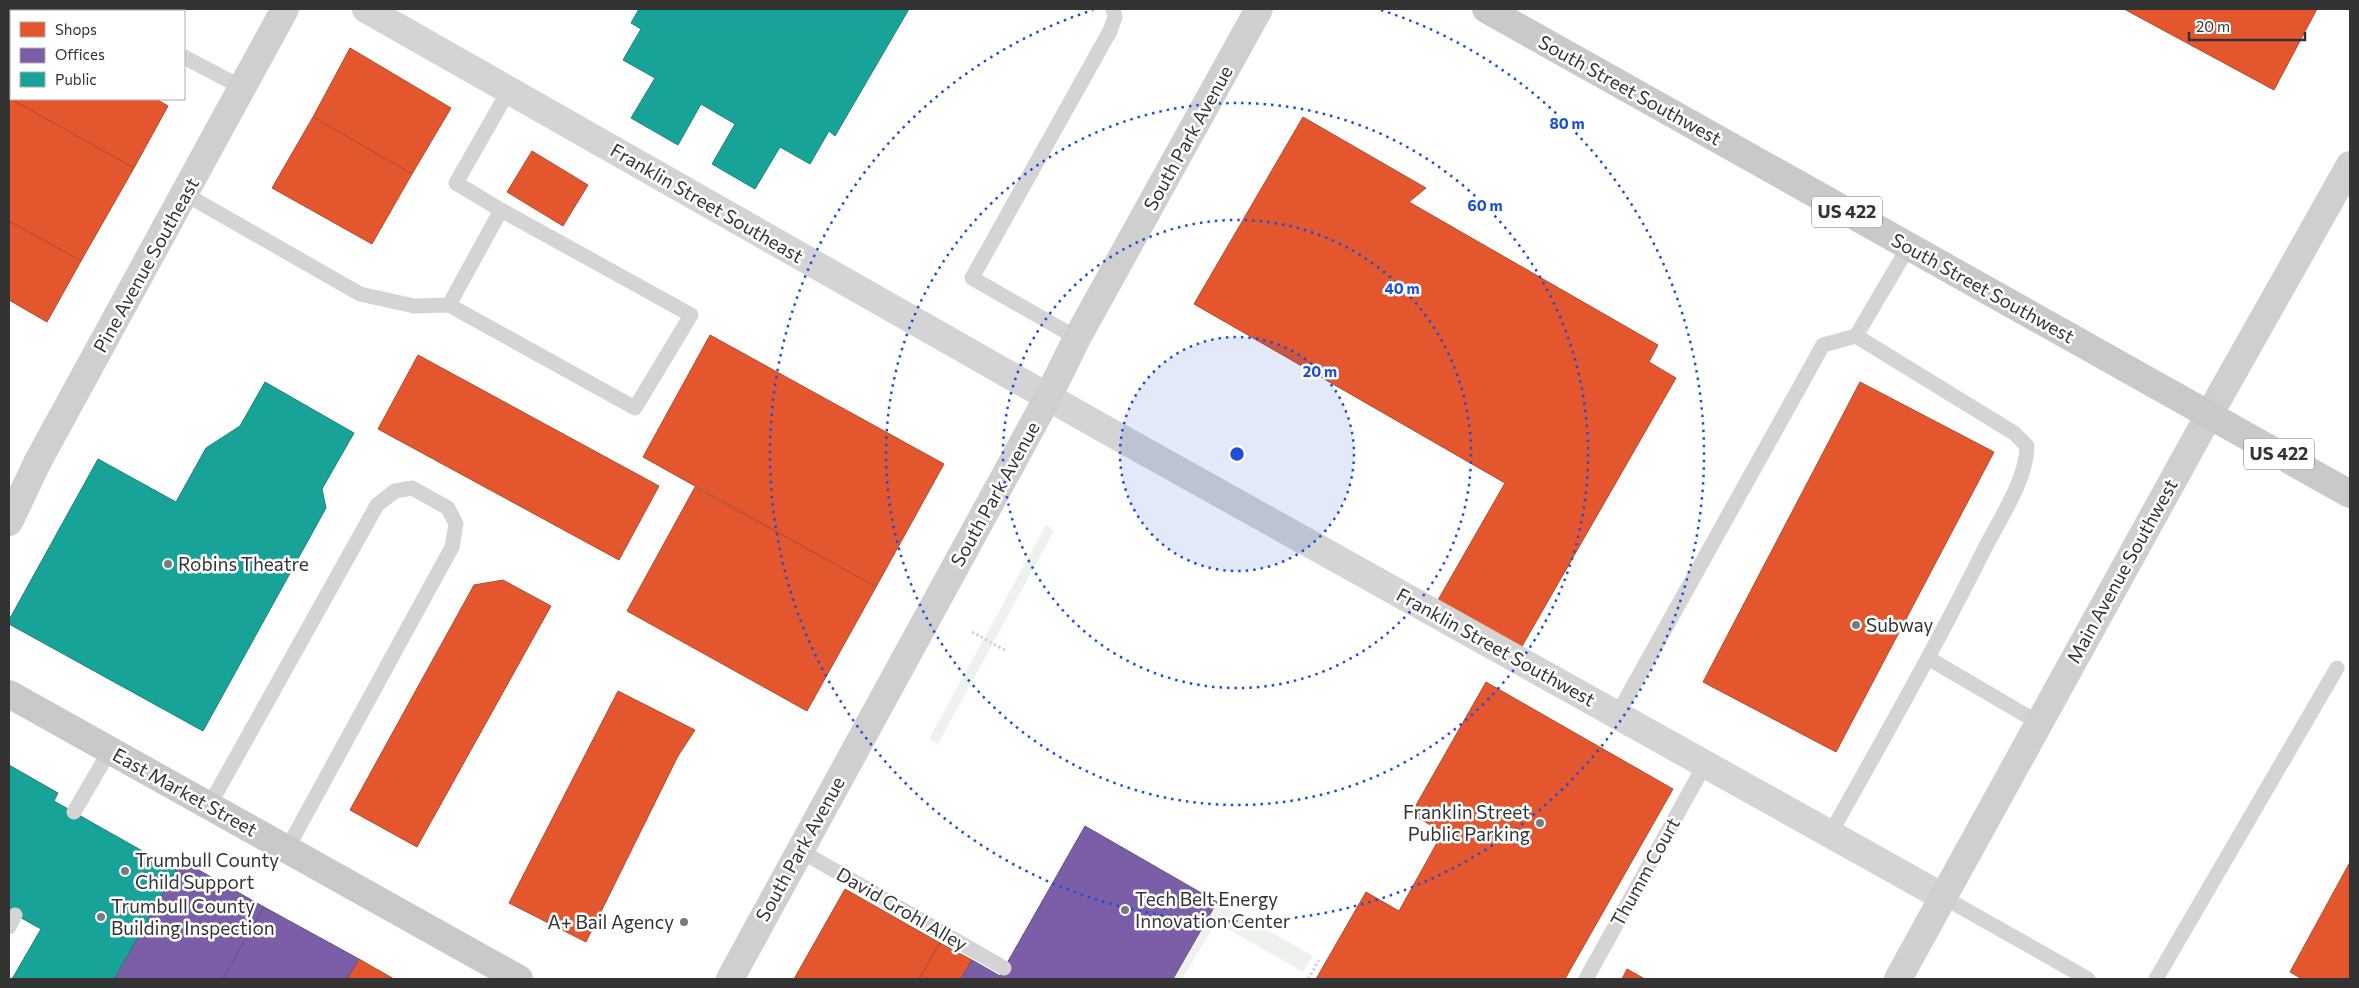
<svg xmlns="http://www.w3.org/2000/svg" width="2359" height="988" viewBox="0 0 2359 988" font-family="Commissioner,sans-serif">
<rect width="100%" height="100%" fill="#fff"/>
<!-- green -->
<g fill="#eef2ec">
<polygon points="1046,525 1054,531 938,744 929,739"/>
<polygon points="1217,902 1313,956 1303,972 1216,922 1182,979 1173,979"/>
</g>
<!-- shops -->
<g fill="#e4572e" stroke="#af4c30">
<polygon points="2124,9 2317,9 2274,90"/>
<polygon points="11,27 11,99 156,99 168,106 134,168 9,98 9,31"/>
<polygon points="350,48 451,108 412,174 313,117"/>
<polygon points="9,98 134,168 81,261 9,221"/>
<polygon points="313,117 412,174 372,244 272,188"/>
<polygon points="1303,117 1426,188 1409,202 1658,345 1649,362 1676,378 1517,655 1434,607 1505,483 1194,304"/>
<polygon points="532,151 588,185 563,226 507,192"/>
<polygon points="9,221 81,261 47,322 9,300"/>
<polygon points="710,335 944,464 876,587 643,457"/>
<polygon points="418,355 659,486 619,560 378,429"/>
<polygon points="1860,382 1994,452 1836,752 1703,682"/>
<polygon points="695,487 876,587 807,711 627,611"/>
<polygon points="503,580 551,606 417,847 350,810 474,585"/>
<polygon points="1486,682 1673,789 1565,979 1316,979 1366,892 1399,911 1443,832 1411,814"/>
<polygon points="618,691 695,730 678,756 586,942 509,903"/>
<polygon points="2350,862 2350,979 2302,979 2290,972"/>
<polygon points="845,889 940,943 919,979 794,979"/>
<polygon points="940,943 972,960 961,979 919,979"/>
<polygon points="359,959 394,979 347,979"/>
<polygon points="1627,969 1643,978 1645,979 1622,979"/>
</g>
<!-- offices -->
<g fill="#7b5ea7" stroke="#655184">
<polygon points="1085,826 1217,902 1173,979 998,979"/>
<polygon points="181,860 264,907 223,979 114,979"/>
<polygon points="264,907 359,959 347,979 223,979"/>
<polygon points="972,960 1000,976 998,979 961,979"/>
</g>
<!-- public -->
<g fill="#17a398" stroke="#1f817a">
<polygon points="639,9 909,9 835,136 829,131 810,164 780,147 755,189 712,164 735,124 701,104 678,145 631,118 655,78 623,60 641,29 631,23"/>
<polygon points="265,382 354,433 322,489 326,508 203,731 9,624 9,620 98,459 176,502 206,448 240,426"/>
<polygon points="9,765 58,793 54,801 176,870 114,979 12,979 41,929 9,911"/>
</g>
<g fill="none" stroke-linecap="round" stroke-linejoin="round">
<!-- path -->
<g stroke="#d3d3d3" stroke-width="3" stroke-dasharray="2.5 2.5" stroke-linecap="butt">
<polyline points="972,632 1005,650"/>
<polyline points="1308,979 1319,960"/>
</g>
<!-- lane -->
<g stroke="#d4d4d4" stroke-width="15">
<polyline points="93,9 98,11"/>
<polyline points="184,57 243,88"/>
<polyline points="185,194 360,294 414,306 449,305"/>
<polygon points="501,210 691,315 635,408 449,305"/>
<polyline points="501,210 456,183 509,90"/>
<polyline points="1077,338 972,278 1110,31 1115,17 1113,9"/>
<polyline points="1928,658 2039,723"/>
<polyline points="1617,715 1823,345 1856,336 1909,246"/>
<polyline points="209,806 377,505 395,491 412,488 448,508 456,524 452,547 287,849"/>
<polyline points="74,812 110,750"/>
<path d="M1830,834C1883,740 1936,646 1984,550C1999,520 2027,479 2027,446L2014,433L1856,336"/>
<polyline points="799,850 1004,968"/>
<polyline points="1943,897 2088,979"/>
<polyline points="9,927 15,915"/>
<polyline points="1586,979 1705,764"/>
<polyline points="2156,979 2337,668"/>
</g>
<!-- street -->
<polyline stroke="#d4d4d4" stroke-width="28" points="366,9 1092,422 1943,897"/>
<!-- secondary -->
<g stroke="#cfcfcf" stroke-width="28">
<polyline points="9,522 38,461 285,9"/>
<polyline points="730,979 1048,397 1077,338 1259,9"/>
<polyline points="1898,979 2209,415 2350,165"/>
</g>
<!-- primary -->
<g stroke="#c9c9c9" stroke-width="28">
<polyline points="1486,9 2350,494"/>
<polyline points="9,694 519,979"/>
</g>
</g>
<!-- distance rings -->
<circle cx="1237" cy="454" r="117" fill="#1d4ed8" fill-opacity=".12"/>
<g fill="none" stroke="#1d4ed8" stroke-width="2.5" stroke-dasharray="2.5 5">
<circle cx="1237" cy="454" r="117"/>
<circle cx="1237" cy="454" r="234"/>
<circle cx="1237" cy="454" r="351"/>
<path d="M1381 10A467 467 0 1 1 1093 10"/>
</g>
<!-- markers -->
<g fill="#7a7a7a" stroke="#fff" stroke-width="2">
<circle cx="168" cy="564" r="5"/>
<circle cx="1856" cy="625" r="5"/>
<circle cx="1540" cy="823" r="5"/>
<circle cx="125" cy="871" r="5"/>
<circle cx="1125" cy="910" r="5"/>
<circle cx="101" cy="917" r="5"/>
<circle cx="684" cy="922" r="5"/>
</g>
<g text-anchor="middle" stroke-width="5" stroke-linejoin="round" paint-order="stroke">
<!-- shield labels -->
<g fill="#fff" stroke="#707070" stroke-width="1">
<rect x="1812" y="196.5" width="70" height="31" rx="4"/>
<rect x="2244" y="438.5" width="70" height="31" rx="4"/>
</g>
<g font-size="18" font-weight="bold" fill="#333">
<text x="1847" y="218">US 422</text>
<text x="2279" y="460">US 422</text>
</g>
<!-- street labels -->
<g font-size="19" fill="#333" stroke="#fff">
<text transform="translate(1630 90) rotate(29)" y="7">South Street Southwest</text>
<text transform="translate(1188 138) rotate(-61)" y="7">South Park Avenue</text>
<text transform="translate(707 203) rotate(30)" y="7">Franklin Street Southeast</text>
<text transform="translate(146 265) rotate(-61)" y="7">Pine Avenue Southeast</text>
<text transform="translate(1983 288) rotate(29)" y="7">South Street Southwest</text>
<text transform="translate(995 494) rotate(-61)" y="7">South Park Avenue</text>
<text transform="translate(2122 571) rotate(-61)" y="7">Main Avenue Southwest</text>
<text transform="translate(1496 647) rotate(29)" y="7">Franklin Street Southwest</text>
<text transform="translate(185 792) rotate(29)" y="7">East Market Street</text>
<text transform="translate(800 849) rotate(-61)" y="7">South Park Avenue</text>
<text transform="translate(1645 872) rotate(-61)" y="7">Thumm Court</text>
<text transform="translate(902 909) rotate(30)" y="7">David Grohl Alley</text>
</g>
<!-- poi labels -->
<g font-size="19" fill="#333" stroke="#fff" text-anchor="start">
<text x="178" y="571">Robins Theatre</text>
<text x="1866" y="632">Subway</text>
<text x="1530" y="819" text-anchor="end">Franklin Street<tspan x="1530" dy="22">Public Parking</tspan></text>
<text x="135" y="867">Trumbull County<tspan x="135" dy="22">Child Support</tspan></text>
<text x="1135" y="906">Tech Belt Energy<tspan x="1135" dy="22">Innovation Center</tspan></text>
<text x="111" y="913">Trumbull County<tspan x="111" dy="22">Building Inspection</tspan></text>
<text x="674" y="929" text-anchor="end">A+ Bail Agency</text>
</g>
</g>
<circle cx="1237" cy="454" r="8" fill="#1d4ed8" stroke="#fff" stroke-width="2.5"/>
<g font-size="15" text-anchor="middle" font-weight="bold" fill="#1d4ed8" stroke="#fff" stroke-width="5" stroke-linejoin="round" paint-order="stroke">
<text x="1567" y="129">80 m</text>
<text x="1485" y="211">60 m</text>
<text x="1402" y="294">40 m</text>
<text x="1320" y="377">20 m</text>
</g>
<!-- border -->
<rect width="2359" height="988" fill="none" stroke="#333333" stroke-width="20"/>
<!-- legend -->
<rect x="10" y="10" width="175" height="90" fill="#ffffff" stroke="#adadad"/>
<rect x="20" y="22" width="25" height="15" fill="#e4572e" stroke="#adadad"/>
<text x="55" y="35" font-size="15" fill="#333333">Shops</text>
<rect x="20" y="48" width="25" height="15" fill="#7b5ea7" stroke="#adadad"/>
<text x="55" y="60" font-size="15" fill="#333333">Offices</text>
<rect x="20" y="72" width="25" height="15" fill="#17a398" stroke="#adadad"/>
<text x="55" y="85" font-size="15" fill="#333333">Public</text>
<!-- scale -->
<path d="M2189 32v8h116v-8" fill="none" stroke="#333333" stroke-width="2.5"/>
<text x="2196" y="32" font-size="15" fill="#333333" stroke="#ffffff" stroke-width="4" paint-order="stroke">20 m</text>
</svg>
